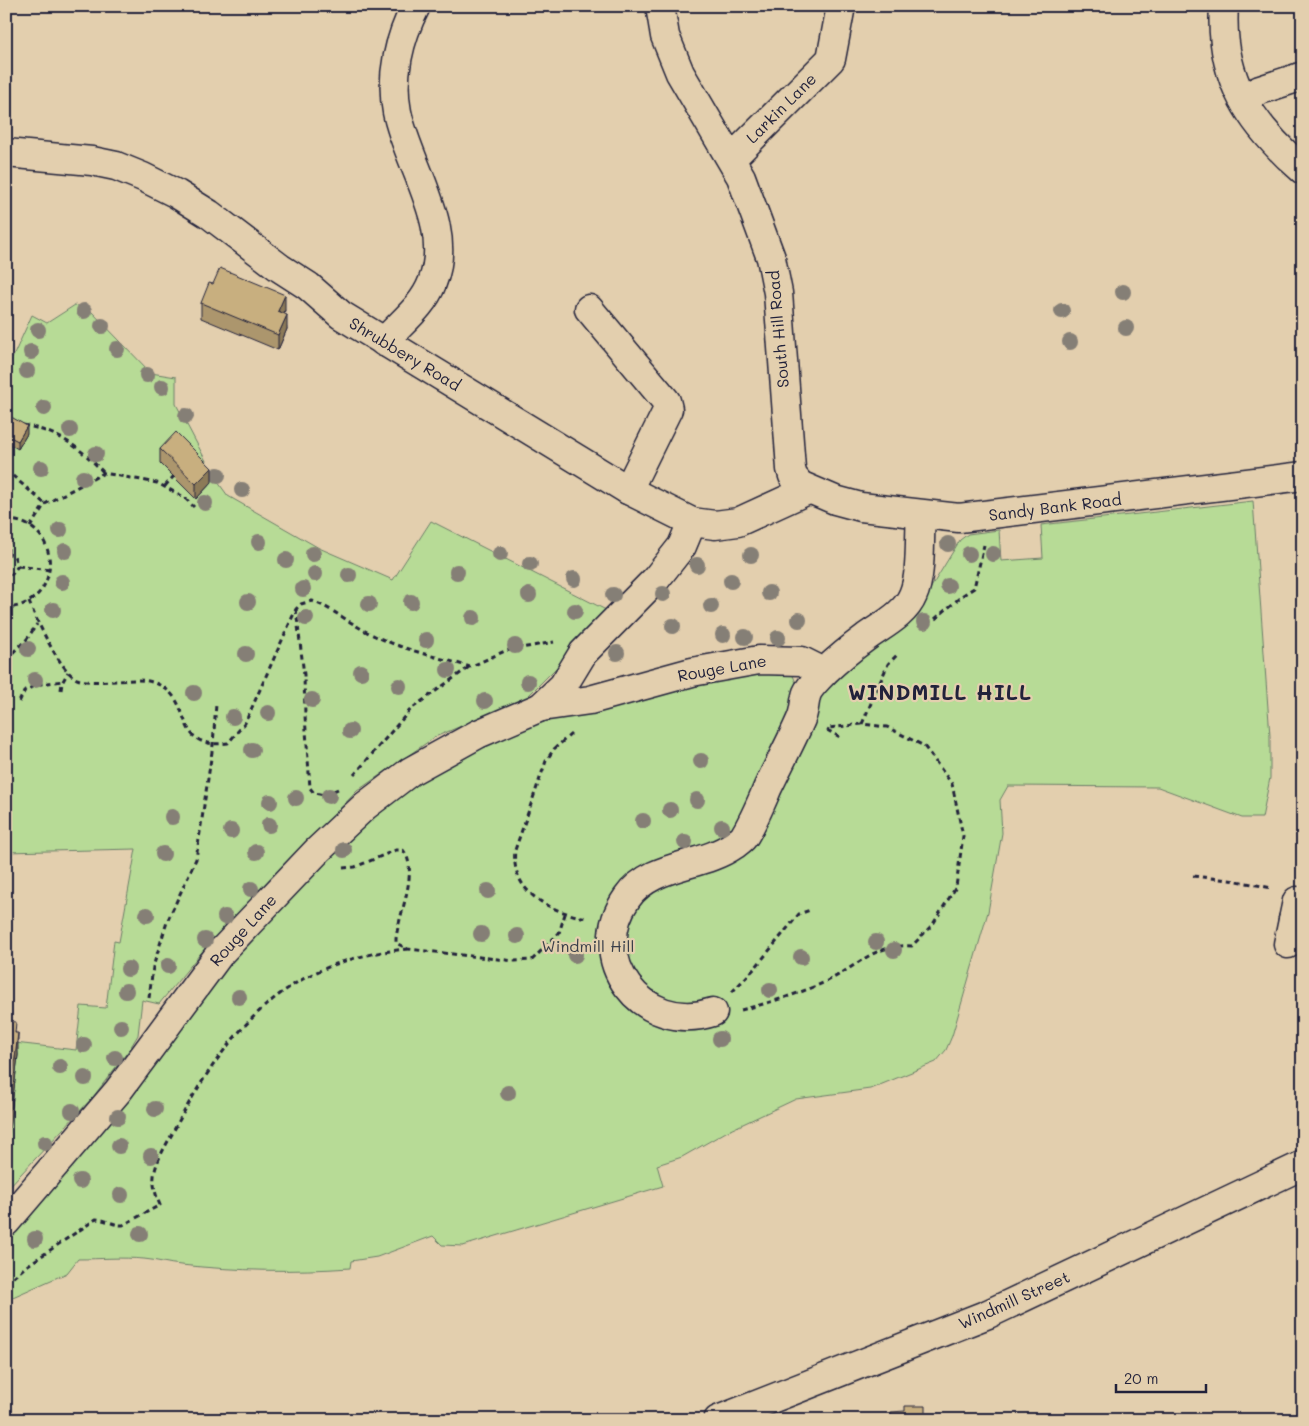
<svg xmlns="http://www.w3.org/2000/svg" width="1309" height="1426" viewBox="0 0 1309 1426" font-family="Mali,sans-serif">
<rect width="100%" height="100%" fill="#e3cfae"/>
<filter id="ink" filterUnits="userSpaceOnUse"><feTurbulence type="fractalNoise" baseFrequency=".02" numOctaves="2"/><feDisplacementMap in="SourceGraphic" scale="10" xChannelSelector="R" yChannelSelector="G"/><feConvolveMatrix kernelMatrix="1 2 1 2 8 2 1 2 1" color-interpolation-filters="sRGB"/></filter>
<g filter="url(#ink)">
<!-- green -->
<g fill="#b7db96" stroke="#6c7e68">
<polygon points="75,305 90,310 151,373 176,377 176,404 215,478 228,496 319,548 393,580 431,521 606,610 573,643 560,664 525,699 435,737 357,791 200,954 159,1004 142,1000 138,1035 129,1050 93,1097 6,1190 6,1042 76,1050 81,1006 106,1008 114,941 119,942 136,849 6,852 6,372 32,315 47,323"/>
<path d="M1253,501L1270,736V778L1262,818H1242L1158,787L1008,786L1000,800L1002,833L988,912L952,1036L946,1050L936,1062L870,1089L796,1099L726,1132L682,1157L657,1165L663,1186L463,1246L442,1245L433,1236L377,1257L351,1261L350,1268C294,1272 237,1271 181,1265C169,1264 156,1260 144,1259C122,1257 100,1259 78,1259L67,1273L6,1300V1237L57,1184L134,1085L216,973L301,881L407,785L511,730L684,679L790,669L798,687L927,594L960,540L968,534L999,530L1001,561L1043,558L1041,525Z"/>
</g>
<g fill="none" stroke-linecap="round" stroke-linejoin="round">
<defs>
<g id="minor">
<polyline points="660,6 665,36 680,73 741,177 771,258 778,293 791,469 793,476 800,485 835,500 861,507 959,518 1303,476"/>
<path d="M1224,6C1219,78 1251,125 1303,170"/>
<polyline points="1243,98 1260,90 1303,76"/>
<polyline points="6,153 92,161 116,166 143,177 177,194 209,214 280,268 308,286 341,315 628,490 692,522 715,525 738,522 808,490"/>
<polyline points="732,158 831,59 841,6"/>
<polyline points="589,309 666,401 668,409 628,490"/>
<path d="M384,342C400,323 423,307 432,283C455,227 408,166 397,112C390,77 399,38 416,6"/>
<polyline points="541,707 563,686 583,653 656,579 682,546 692,522"/>
<polyline points="1297,901 1293,920 1303,922"/>
<polyline points="1288,944 1293,920"/>
<path d="M713,1012C642,1035 585,958 627,898C651,863 701,868 734,845C738,842 743,839 745,835C754,820 761,803 768,787C779,764 791,742 801,719C805,710 804,701 807,693C810,686 819,678 824,672"/>
<path d="M6,1222L118,1091L221,952L318,850L365,806L411,771L478,734L541,707L590,700L692,672L759,660L802,661L824,672C837,660 850,649 865,638C881,626 905,615 913,595C922,575 919,538 921,515"/>
<polyline points="718,1420 988,1314 1303,1165"/>
</g>
</defs>
<!-- minor casing -->
<use href="#minor" stroke="#22223b" stroke-width="31"/>
<!-- path -->
<g stroke="#22223b" stroke-width="3" stroke-dasharray="5 4" stroke-linecap="butt">
<path d="M23,425C58,432 79,446 104,473"/>
<polyline points="6,470 45,504"/>
<polyline points="165,486 174,476"/>
<path d="M6,520C63,520 65,605 6,608"/>
<polyline points="30,527 45,504 104,473 157,483 184,497 194,507"/>
<polyline points="6,553 14,556 18,566 12,574 6,576"/>
<polyline points="8,553 11,520"/>
<polyline points="18,566 50,570"/>
<path d="M29,602C36,619 60,671 77,679C87,683 107,681 118,681C135,680 149,678 163,687C194,706 173,750 228,743L245,723L296,609L301,604L312,601C334,609 353,626 375,636C404,650 438,657 470,667L505,651L554,642"/>
<polyline points="296,609 304,675 305,716 310,788 314,793 325,795 338,789"/>
<polyline points="935,619 963,595 974,588 984,545"/>
<polyline points="6,659 27,639 37,624"/>
<polyline points="61,690 62,683 68,672"/>
<polyline points="19,702 25,690 41,684 63,681"/>
<polyline points="862,724 888,664 898,654"/>
<polyline points="827,730 842,738"/>
<path d="M571,734L554,749L546,761L515,850C510,893 551,912 587,918"/>
<polyline points="354,775 411,709 469,667"/>
<path d="M343,868L355,867L396,850H403C420,870 398,916 396,939V943L408,949L515,961L532,960L559,933L565,914"/>
<polyline points="1193,876 1237,881 1272,888"/>
<polyline points="732,992 755,968 799,914 810,910"/>
<polyline points="149,998 153,967 167,922 196,859 213,745 216,704"/>
<path d="M741,1010C768,1003 799,994 825,982C856,968 874,943 912,946L933,924L956,887L963,836L952,784L924,746L887,727L862,724L829,728"/>
<path d="M6,1283L28,1265L96,1219C105,1219 115,1226 123,1225L160,1205C156,1196 153,1186 154,1176C156,1161 165,1147 172,1134C200,1080 238,1021 290,987C324,964 368,952 408,949"/>
</g>
<!-- minor -->
<use href="#minor" stroke="#e3cfae" stroke-width="28"/>
</g>
<!-- trees -->
<g fill="#857f76">
<circle cx="1123" cy="292" r="8"/>
<circle cx="84" cy="311" r="8"/>
<circle cx="1062" cy="311" r="8"/>
<circle cx="102" cy="326" r="8"/>
<circle cx="1126" cy="328" r="8"/>
<circle cx="38" cy="330" r="8"/>
<circle cx="1070" cy="342" r="8"/>
<circle cx="117" cy="349" r="8"/>
<circle cx="31" cy="352" r="8"/>
<circle cx="27" cy="371" r="8"/>
<circle cx="147" cy="375" r="8"/>
<circle cx="162" cy="387" r="8"/>
<circle cx="44" cy="408" r="8"/>
<circle cx="186" cy="416" r="8"/>
<circle cx="70" cy="430" r="8"/>
<circle cx="96" cy="454" r="8"/>
<circle cx="41" cy="468" r="8"/>
<circle cx="218" cy="475" r="8"/>
<circle cx="83" cy="478" r="8"/>
<circle cx="242" cy="490" r="8"/>
<circle cx="205" cy="503" r="8"/>
<circle cx="60" cy="530" r="8"/>
<circle cx="259" cy="542" r="8"/>
<circle cx="948" cy="544" r="8"/>
<circle cx="65" cy="551" r="8"/>
<circle cx="313" cy="554" r="8"/>
<circle cx="500" cy="554" r="8"/>
<circle cx="969" cy="554" r="8"/>
<circle cx="993" cy="554" r="8"/>
<circle cx="751" cy="555" r="8"/>
<circle cx="286" cy="560" r="8"/>
<circle cx="530" cy="564" r="8"/>
<circle cx="697" cy="565" r="8"/>
<circle cx="457" cy="572" r="8"/>
<circle cx="315" cy="574" r="8"/>
<circle cx="349" cy="575" r="8"/>
<circle cx="574" cy="579" r="8"/>
<circle cx="731" cy="581" r="8"/>
<circle cx="62" cy="582" r="8"/>
<circle cx="948" cy="586" r="8"/>
<circle cx="303" cy="589" r="8"/>
<circle cx="769" cy="593" r="8"/>
<circle cx="663" cy="594" r="8"/>
<circle cx="529" cy="595" r="8"/>
<circle cx="613" cy="595" r="8"/>
<circle cx="248" cy="602" r="8"/>
<circle cx="411" cy="602" r="8"/>
<circle cx="369" cy="604" r="8"/>
<circle cx="711" cy="606" r="8"/>
<circle cx="53" cy="610" r="8"/>
<circle cx="575" cy="611" r="8"/>
<circle cx="306" cy="618" r="8"/>
<circle cx="473" cy="618" r="8"/>
<circle cx="799" cy="620" r="8"/>
<circle cx="924" cy="622" r="8"/>
<circle cx="673" cy="626" r="8"/>
<circle cx="723" cy="635" r="8"/>
<circle cx="745" cy="637" r="8"/>
<circle cx="778" cy="638" r="8"/>
<circle cx="426" cy="640" r="8"/>
<circle cx="515" cy="646" r="8"/>
<circle cx="28" cy="649" r="8"/>
<circle cx="617" cy="653" r="8"/>
<circle cx="246" cy="654" r="8"/>
<circle cx="448" cy="670" r="8"/>
<circle cx="361" cy="672" r="8"/>
<circle cx="35" cy="680" r="8"/>
<circle cx="528" cy="682" r="8"/>
<circle cx="399" cy="686" r="8"/>
<circle cx="194" cy="693" r="8"/>
<circle cx="312" cy="700" r="8"/>
<circle cx="485" cy="701" r="8"/>
<circle cx="268" cy="713" r="8"/>
<circle cx="233" cy="717" r="8"/>
<circle cx="350" cy="731" r="8"/>
<circle cx="252" cy="750" r="8"/>
<circle cx="701" cy="761" r="8"/>
<circle cx="329" cy="796" r="8"/>
<circle cx="296" cy="798" r="8"/>
<circle cx="697" cy="800" r="8"/>
<circle cx="270" cy="802" r="8"/>
<circle cx="670" cy="810" r="8"/>
<circle cx="172" cy="817" r="8"/>
<circle cx="643" cy="821" r="8"/>
<circle cx="269" cy="825" r="8"/>
<circle cx="722" cy="827" r="8"/>
<circle cx="231" cy="831" r="8"/>
<circle cx="685" cy="842" r="8"/>
<circle cx="344" cy="850" r="8"/>
<circle cx="256" cy="852" r="8"/>
<circle cx="163" cy="854" r="8"/>
<circle cx="251" cy="889" r="8"/>
<circle cx="488" cy="891" r="8"/>
<circle cx="147" cy="915" r="8"/>
<circle cx="225" cy="917" r="8"/>
<circle cx="481" cy="934" r="8"/>
<circle cx="517" cy="936" r="8"/>
<circle cx="205" cy="940" r="8"/>
<circle cx="876" cy="942" r="8"/>
<circle cx="894" cy="950" r="8"/>
<circle cx="575" cy="955" r="8"/>
<circle cx="801" cy="957" r="8"/>
<circle cx="168" cy="966" r="8"/>
<circle cx="128" cy="969" r="8"/>
<circle cx="770" cy="990" r="8"/>
<circle cx="126" cy="991" r="8"/>
<circle cx="239" cy="997" r="8"/>
<circle cx="121" cy="1027" r="8"/>
<circle cx="720" cy="1039" r="8"/>
<circle cx="84" cy="1045" r="8"/>
<circle cx="115" cy="1058" r="8"/>
<circle cx="60" cy="1067" r="8"/>
<circle cx="85" cy="1078" r="8"/>
<circle cx="508" cy="1093" r="8"/>
<circle cx="155" cy="1109" r="8"/>
<circle cx="72" cy="1111" r="8"/>
<circle cx="118" cy="1117" r="8"/>
<circle cx="45" cy="1143" r="8"/>
<circle cx="119" cy="1146" r="8"/>
<circle cx="151" cy="1156" r="8"/>
<circle cx="80" cy="1181" r="8"/>
<circle cx="121" cy="1195" r="8"/>
<circle cx="140" cy="1234" r="8"/>
<circle cx="35" cy="1239" r="8"/>
</g>
<!-- wall -->
<g fill="#ac966d" stroke="#22223b">
<polygon points="201,303 285,310 284,314 287,329 278,350 201,318"/>
<polygon points="6,414 27,434 18,449 6,442"/>
<polygon points="160,449 212,482 196,499 160,463"/>
<polygon points="6,1021 16,1033 18,1055 7,1147 6,1147"/>
</g>
<!-- shaded-wall -->
<g fill="#8c7a59" stroke="#22223b">
<polygon points="285,295 285,310 278,326 278,311"/>
<polygon points="287,315 287,329 278,350 278,335"/>
<polygon points="27,426 27,434 18,449 18,441"/>
<polygon points="212,468 212,482 196,499 196,484"/>
<polygon points="18,1033 18,1055 7,1147 7,1125"/>
</g>
<!-- building -->
<g fill="#c8af7f" stroke="#22223b">
<polygon points="220,268 285,295 278,311 287,315 278,335 201,303 209,283 213,284"/>
<polygon points="6,414 27,426 18,441 6,435"/>
<polygon points="176,432 212,468 196,484 160,449"/>
<polygon points="6,1021 16,1022 15,1033 18,1033 7,1125 6,1125"/>
<polygon points="905,1406 925,1406 925,1420 886,1420 892,1420 891,1412 905,1411"/>
</g>
</g>
<g text-anchor="middle" stroke-width="4.5" stroke-linejoin="round" paint-order="stroke">
<!-- street labels -->
<g font-size="16" fill="#22223b" stroke="#e3cfae">
<text transform="translate(781 108) rotate(-45)" y="6">Larkin Lane</text>
<text transform="translate(778 329) rotate(-95)" y="6">South Hill Road</text>
<text transform="translate(405 354) rotate(31)" y="6">Shrubbery Road</text>
<text transform="translate(1055 507) rotate(-7)" y="6">Sandy Bank Road</text>
<text transform="translate(722 668) rotate(-10)" y="6">Rouge Lane</text>
<text transform="translate(243 930) rotate(-48)" y="6">Rouge Lane</text>
<text transform="translate(1014 1300) rotate(-24)" y="6">Windmill Street</text>
</g>
<!-- park labels -->
<g font-size="16" fill="#383e49" stroke="#e3cfae">
<text x="588" y="952">Windmill Hill</text>
</g>
<!-- district labels -->
<g font-size="21" font-weight="bold" letter-spacing="1" fill="#22223b" stroke="#e3cfae">
<text x="940" y="700">WINDMILL HILL</text>
</g>
</g>
<!-- margin -->
<rect width="1309" height="1426" fill="none" stroke="#e3cfae" stroke-width="25"/>
<rect x="12" y="12" width="1284" height="1401" fill="none" stroke="#22223b" stroke-width="2" filter="url(#ink)"/>
<!-- scale -->
<path d="M1116 1384v8h90v-8" fill="none" stroke="#22223b" stroke-width="2.5"/>
<text x="1124" y="1384" font-size="15" fill="#22223b" stroke="#e3cfae" stroke-width="4" paint-order="stroke">20 m</text>
</svg>
